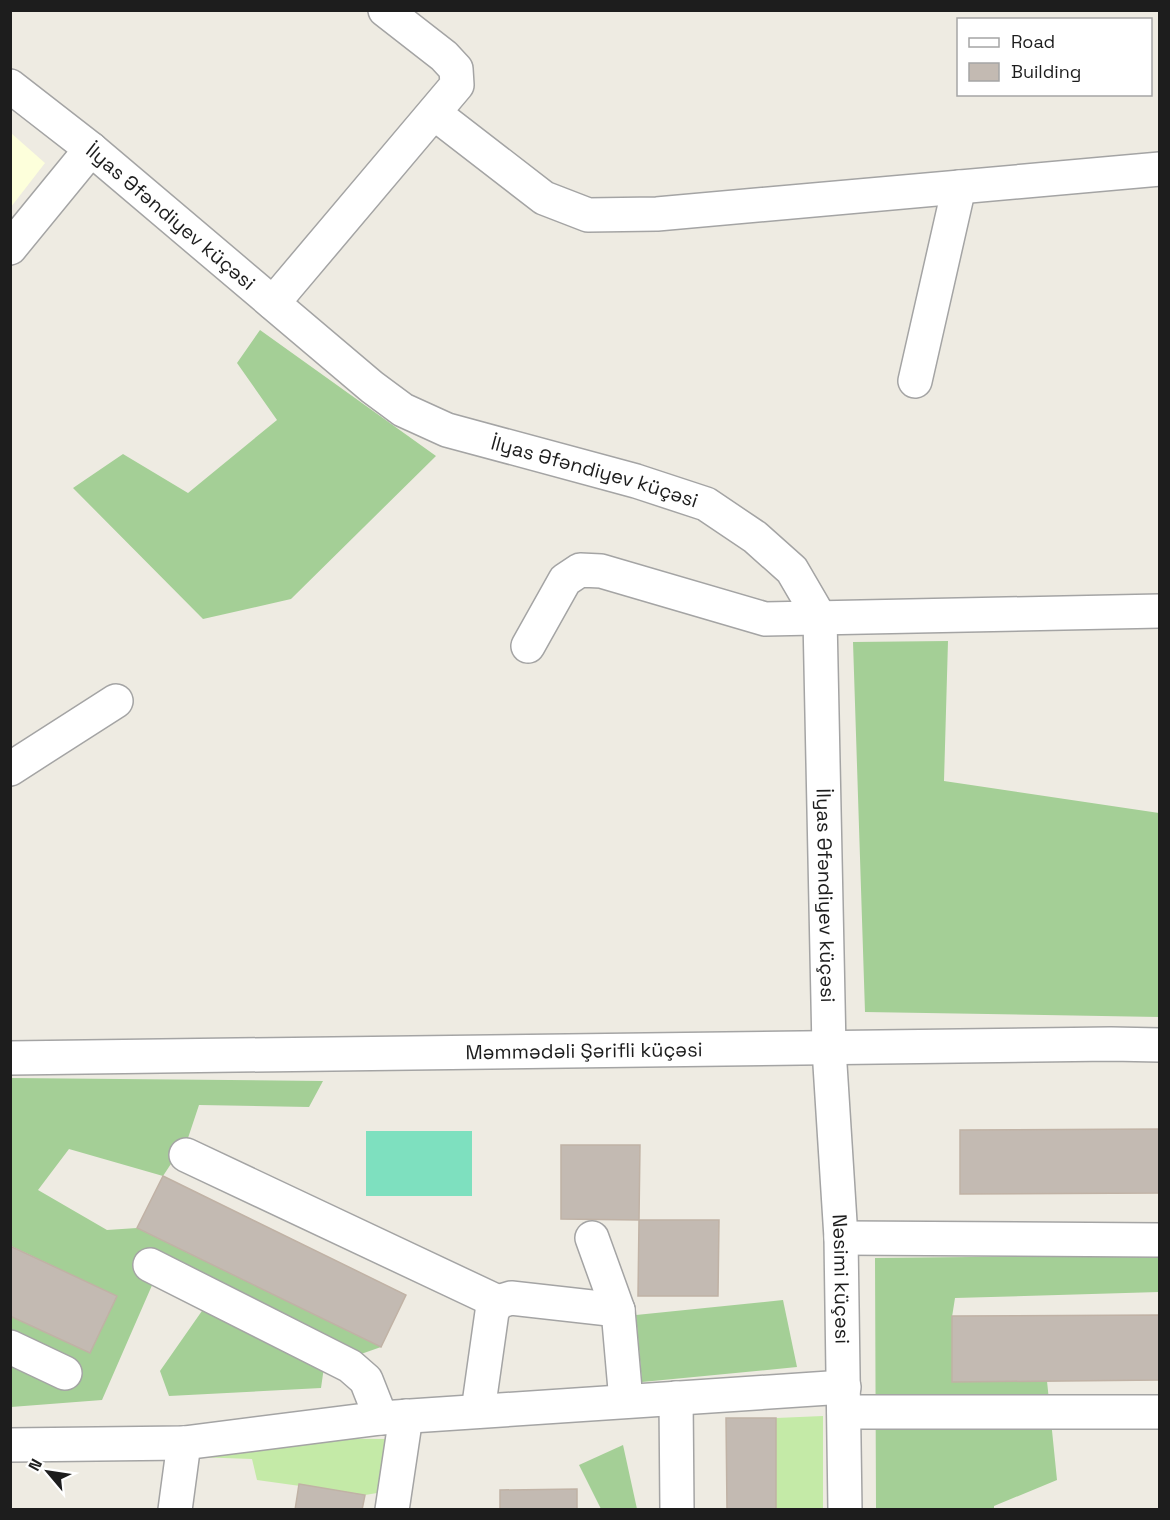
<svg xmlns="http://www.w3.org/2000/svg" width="1170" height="1520" viewBox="0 0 1170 1520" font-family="'Space Grotesk',sans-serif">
<rect width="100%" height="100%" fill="#eeebe2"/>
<!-- education -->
<polygon fill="#fdffdb" points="11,133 45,163 11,207"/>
<!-- grass -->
<g fill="#c4eaa7">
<polygon points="823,1416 823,1509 776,1509 776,1418"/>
<polygon points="198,1438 389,1439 383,1492 365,1495 257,1480 252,1459 195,1457"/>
</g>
<!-- forest -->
<g fill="#a4cf96">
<polygon points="260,330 436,456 291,599 203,619 73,488 123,454 188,493 277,420 237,363"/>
<polygon points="948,641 944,781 1159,813 1159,1017 865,1012 853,642"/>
<polygon points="11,1078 323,1081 309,1107 199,1105 188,1138 163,1176 69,1149 38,1190 107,1230 137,1228 381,1347 324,1367 321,1388 169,1396 160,1371 204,1308 153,1283 102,1400 11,1407 11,1316 116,1296 11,1246"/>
<polygon points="1159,1255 1159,1292 955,1298 952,1317 1047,1381 1057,1480 994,1506 994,1509 876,1509 875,1258"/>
<polygon points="783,1300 797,1367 642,1382 636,1315"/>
<polygon points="623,1445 637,1509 601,1509 579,1465"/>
</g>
<!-- pitch -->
<rect fill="#7ee0bf" x="366" y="1131" width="106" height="65"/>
<!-- building -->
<g fill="#c3bab2" stroke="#c0b2a5" stroke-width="1.5">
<polygon points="1160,1129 1160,1193 960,1194 960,1130"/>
<polygon points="561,1145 640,1145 639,1220 561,1219"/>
<polygon points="163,1176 406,1295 381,1347 137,1228"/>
<polygon points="639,1220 719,1220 718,1296 638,1296"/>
<polygon points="10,1246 117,1296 90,1353 10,1316"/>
<polygon points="1160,1315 1160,1380 952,1382 952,1316"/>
<polygon points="726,1418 776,1418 776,1510 727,1510"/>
<polygon points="299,1484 365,1495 362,1510 295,1510"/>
<polygon points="577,1489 577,1510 500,1510 500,1490"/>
</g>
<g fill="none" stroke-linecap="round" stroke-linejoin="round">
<defs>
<g id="minor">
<path id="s1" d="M10,86L91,149L372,387L403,410L447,430L636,481L706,504L755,537L792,570L820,618L829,1049L841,1238L845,1510"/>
<polyline points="434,113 544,198 588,215 657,214 1160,169"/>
<polyline points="10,248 91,149"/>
<polyline points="273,303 457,85 456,69 444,56 385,10"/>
<polyline points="915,381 959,187"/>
<polyline points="528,646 565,580 580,570 601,571 765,619 1160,611"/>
<polyline points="10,769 116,701"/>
<path id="s2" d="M10,1058L1111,1044L1160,1045"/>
<polyline points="186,1155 498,1302"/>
<polyline points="592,1238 618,1310 626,1401"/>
<polyline points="841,1238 1160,1240"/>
<polyline points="150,1265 350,1366 366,1380 381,1418"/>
<polyline points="10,1347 65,1373"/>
<polyline points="676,1398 677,1510"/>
<polyline points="478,1411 492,1312 498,1302 511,1298 618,1310"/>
<polyline points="844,1412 1160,1412"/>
<polyline points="10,1445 184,1443 381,1418 844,1387"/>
<polyline points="175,1510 184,1443"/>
<polyline points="392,1510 406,1416"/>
</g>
</defs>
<!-- minor casing -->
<use href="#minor" stroke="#a4a4a4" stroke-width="36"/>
<!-- minor -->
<use href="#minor" stroke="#fff" stroke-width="33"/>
</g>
<g text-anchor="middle" stroke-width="4.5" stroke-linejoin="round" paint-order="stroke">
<!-- street labels -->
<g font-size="20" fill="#1d1d1d" stroke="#fff">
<text dy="7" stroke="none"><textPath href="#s1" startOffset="207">İlyas Əfəndiyev küçəsi</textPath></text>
<text dy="7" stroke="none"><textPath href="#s1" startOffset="711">İlyas Əfəndiyev küçəsi</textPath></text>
<text dy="7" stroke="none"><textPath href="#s1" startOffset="1269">İlyas Əfəndiyev küçəsi</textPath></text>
<text dy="7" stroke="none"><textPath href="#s2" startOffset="574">Məmmədəli Şərifli küçəsi</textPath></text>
<text dy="7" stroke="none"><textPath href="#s1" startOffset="1653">Nəsimi küçəsi</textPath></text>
</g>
</g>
<!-- border -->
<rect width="1170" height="1520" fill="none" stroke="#1d1d1d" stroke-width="24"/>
<!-- legend -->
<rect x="957" y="18" width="195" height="78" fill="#ffffff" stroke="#a5a5a5" stroke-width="1.5"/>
<rect x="969" y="38" width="30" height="9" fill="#ffffff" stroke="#a5a5a5" stroke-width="1.5"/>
<text x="1011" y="48" font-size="18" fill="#1d1d1d">Road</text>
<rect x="969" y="63" width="30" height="18" fill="#c3bab2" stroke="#a5a5a5" stroke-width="1.5"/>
<text x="1011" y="78" font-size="18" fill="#1d1d1d">Building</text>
<!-- north arrow -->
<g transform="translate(48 1472) rotate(299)" stroke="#ffffff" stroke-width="4.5" paint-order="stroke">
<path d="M0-4.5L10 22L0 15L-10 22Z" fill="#1d1d1d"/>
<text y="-9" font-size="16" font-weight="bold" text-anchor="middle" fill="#1d1d1d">N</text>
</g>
</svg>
